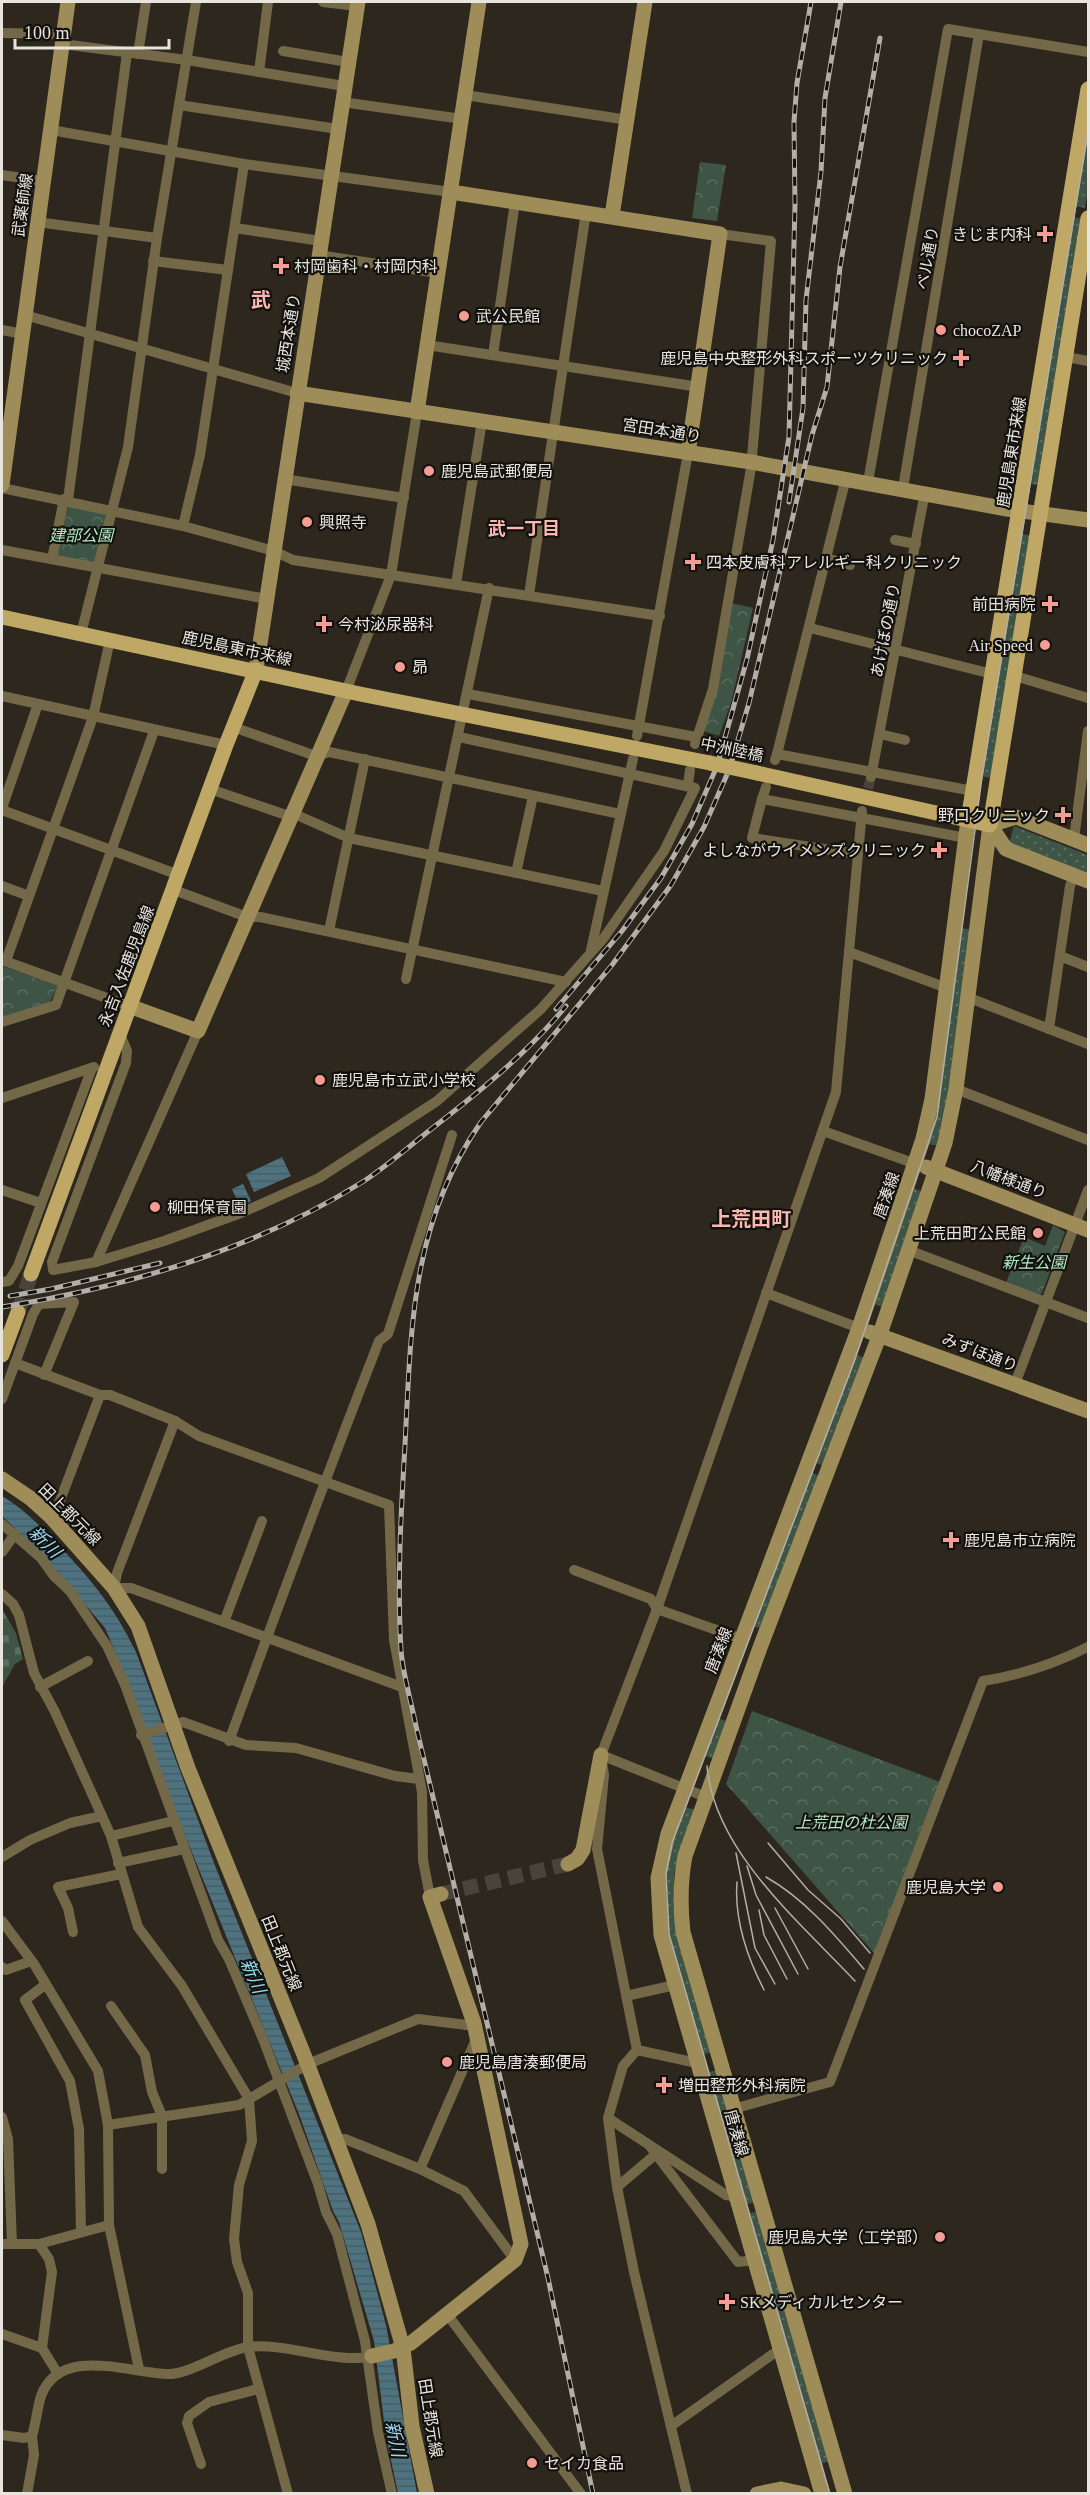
<svg xmlns="http://www.w3.org/2000/svg" width="1090" height="2495" viewBox="0 0 1090 2495" font-family="'Times New Roman','Noto Sans JP',serif">
<defs>
<pattern id="grass-dots" width="8" height="8" patternUnits="userSpaceOnUse" patternTransform="scale(1.5)"><rect width="8" height="8" fill="#3e5546"/><path d="M2 2h.1M6 6h.1" fill="none" stroke="#5a6d60" stroke-width="1.8" stroke-linecap="round"/></pattern>
<pattern id="cemetery-stones" width="16" height="16" patternUnits="userSpaceOnUse" patternTransform="scale(1.5)"><rect width="16" height="16" fill="#3e5546"/><path d="M2 7V4a2 2 0 0 1 4 0v3zM10 15v-3a2 2 0 0 1 4 0v3z" fill="#5a6d60"/></pattern>
<pattern id="park-crowns" width="20" height="18" patternUnits="userSpaceOnUse" patternTransform="scale(1.5)"><rect width="20" height="18" fill="#3e5546"/><path d="M2 6a3 3 0 1 1 6 0M12 15a3 3 0 1 1 6 0" fill="none" stroke="#5a6d60"/></pattern>
<pattern id="water-rules" width="6" height="5" patternUnits="userSpaceOnUse" patternTransform="scale(1.5)"><rect width="6" height="5" fill="#4d7380"/><path d="M0 2.5h6" fill="none" stroke="#4a5c62"/></pattern>
</defs>
<rect width="100%" height="100%" fill="#2d271e"/>
<!-- grass -->
<g fill="url(#grass-dots)">
<polygon points="1088,124 1088,189 1085,208 1075,206"/>
<polygon points="1073,217 1084,219 1040,485 1029,484"/>
<polygon points="1022,534 1033,536 991,778 980,776"/>
<polygon points="1014,826 1088,855 1088,878 1008,847"/>
<polygon points="961,928 972,930 948,1105 939,1146 928,1144"/>
<polygon points="913,1188 923,1192 882,1307 872,1303"/>
<polygon points="855,1354 865,1358 825,1466 815,1463"/>
<polygon points="810,1472 820,1476 763,1629 752,1626"/>
<polygon points="718,1718 728,1722 715,1759 705,1756"/>
<polygon points="685,1807 695,1810 674,1874 674,1899 712,2052 702,2055 667,1935 664,1872"/>
<polygon points="716,2070 755,2202 745,2205 706,2073"/>
<polygon points="758,2211 830,2461 820,2464 748,2214"/>
</g>
<!-- cemetery -->
<polygon fill="url(#cemetery-stones)" points="2,1609 16,1633 23,1659 15,1664 2,1687"/>
<!-- park -->
<g fill="url(#park-crowns)">
<polygon points="700,162 726,165 717,221 692,218"/>
<polygon points="68,506 106,514 94,564 57,556"/>
<polygon points="731,603 753,608 731,703 719,736 701,730"/>
<polygon points="2,966 58,985 50,1002 2,1018"/>
<polygon points="1053,1225 1065,1232 1042,1293 1038,1296 1006,1283 1024,1237 1045,1246"/>
<polygon points="752,1711 940,1782 875,1954 726,1784"/>
</g>
<!-- water -->
<g fill="url(#water-rules)">
<polygon points="282,1157 291,1176 254,1192 246,1174"/>
<polygon points="243,1184 251,1201 240,1207 232,1189"/>
<path d="M2,1496C27,1511 44,1530 64,1551C95,1584 116,1611 136,1652L212,1858L361,2232L386,2325L417,2493H398L386,2437L374,2341L339,2222L333,2211L299,2114L166,1789L128,1682L105,1628L42,1554L2,1516Z"/>
</g>
<g fill="none" stroke-linecap="round" stroke-linejoin="round">
<!-- street-tunnel -->
<polyline stroke="#49433b" stroke-width="10" stroke-dasharray="10 5" stroke-linecap="butt" points="864,803 871,777"/>
<!-- secondary-tunnel -->
<polyline stroke="#49433b" stroke-width="15" stroke-dasharray="15 8" stroke-linecap="butt" points="441,1894 568,1864"/>
<!-- primary-tunnel -->
<polyline stroke="#49433b" stroke-width="15" stroke-dasharray="15 8" stroke-linecap="butt" points="18,1312 31,1274"/>
<!-- street -->
<g stroke="#736949" stroke-width="10">
<polyline points="323,2 357,6"/>
<polyline points="2,33 63,34"/>
<polyline points="62,44 187,60 344,86"/>
<polyline points="283,51 348,62"/>
<polyline points="138,54 146,2"/>
<polyline points="259,72 268,2"/>
<polyline points="465,95 628,120"/>
<polyline points="342,102 462,119"/>
<polyline points="179,105 338,129"/>
<polyline points="51,130 244,164 451,192"/>
<polyline points="2,175 43,181"/>
<polyline points="37,222 157,238"/>
<polyline points="235,228 321,241"/>
<polyline points="318,255 438,273"/>
<polyline points="153,261 228,270"/>
<polyline points="25,315 297,393"/>
<polyline points="2,330 23,334"/>
<polyline points="427,345 699,387"/>
<polyline points="493,355 515,202"/>
<polyline points="1066,357 1088,361"/>
<polyline points="284,479 404,498"/>
<polyline points="868,482 948,29 1088,52"/>
<polyline points="2,488 183,526 274,551 293,560 660,616"/>
<polyline points="903,488 979,34"/>
<polyline points="68,500 127,53"/>
<polyline points="183,526 200,455 244,164"/>
<polyline points="895,540 916,544"/>
<polyline points="2,550 267,599"/>
<polyline points="826,558 850,565"/>
<polyline points="52,559 64,499"/>
<polyline points="456,584 482,421"/>
<polyline points="529,595 586,212"/>
<polyline points="810,628 992,674"/>
<polyline points="81,634 128,447 157,238 196,2"/>
<polyline points="1015,676 1088,698"/>
<polyline points="346,691 391,575 417,412"/>
<polyline points="468,694 696,737"/>
<polyline points="2,696 226,745"/>
<polyline points="233,727 316,756 329,752 620,814"/>
<polyline points="880,734 905,740"/>
<polyline points="637,736 688,453"/>
<polyline points="695,744 713,689 751,468 771,241 720,234"/>
<polyline points="777,754 846,478"/>
<polyline points="775,760 777,754 973,791"/>
<polyline points="871,777 925,492"/>
<polyline points="688,784 690,770"/>
<polyline points="766,787 762,799 966,838"/>
<polyline points="210,789 283,814 299,816 349,838 603,891"/>
<polyline points="762,799 752,838 857,854"/>
<polyline points="2,808 38,704"/>
<polyline points="2,810 179,875"/>
<polyline points="1074,839 1088,731"/>
<polyline points="516,873 533,796"/>
<polyline points="2,886 29,896"/>
<polyline points="174,890 247,917 260,917 566,982"/>
<polyline points="329,931 365,759"/>
<polyline points="591,950 633,759"/>
<polyline points="849,952 947,988"/>
<polyline points="1060,956 1088,967"/>
<polyline points="2,960 129,1006"/>
<polyline points="6,961 93,717 110,640"/>
<polyline points="406,979 489,588"/>
<polyline points="967,997 1088,1044"/>
<polyline points="2,1022 56,1005 154,731"/>
<polyline points="1049,1029 1070,886 1074,876"/>
<polyline points="120,1034 127,1051 126,1063 52,1262 53,1270 96,1262 164,1241 241,1213 319,1178 437,1101 541,1009 603,939 664,851 695,788 459,737"/>
<polyline points="956,1089 1088,1140"/>
<polyline points="2,1098 94,1067"/>
<polyline points="823,1131 916,1164"/>
<polyline points="2,1190 41,1203"/>
<polyline points="908,1250 1088,1318"/>
<polyline points="96,1262 198,1031"/>
<polyline points="2,1282 9,1281 18,1266 92,1068"/>
<polyline points="766,1293 859,1328"/>
<polyline points="15,1363 100,1395 110,1395 175,1421 117,1573 114,1588 131,1588 402,1687"/>
<polyline points="1015,1384 1088,1190"/>
<polyline points="2,1399 33,1314 39,1304 74,1302 44,1375"/>
<polyline points="175,1421 199,1436 389,1505 394,1640 422,1792 423,1860 430,1897"/>
<polyline points="51,1517 58,1506 100,1395"/>
<polyline points="2,1524 41,1558 54,1576 70,1591 107,1646 125,1685 218,1940 229,1959 263,2039 318,2184 326,2212 337,2234 365,2341 378,2432 392,2494"/>
<polyline points="2,1552 15,1534"/>
<polyline points="574,1570 651,1599 657,1609 742,1639"/>
<polyline points="2,1594 13,1604 19,1615 34,1673 55,1712 111,1836 138,1927 182,1986 249,2099 252,2141 239,2185 234,2239 237,2262 248,2293 248,2347 288,2494"/>
<polyline points="224,1622 262,1521"/>
<polyline points="40,1687 88,1661"/>
<polyline points="141,1735 183,1722 246,1745 296,1748 395,1776 419,1779"/>
<path d="M229,1741C278,1607 327,1474 379,1341L388,1334L452,1135"/>
<polyline points="601,1755 706,1797"/>
<polyline points="111,1836 173,1821"/>
<polyline points="2,1857 30,1840 70,1823 102,1816"/>
<polyline points="118,1863 184,1849"/>
<polyline points="2,1921 34,1964 98,2071 108,2125 109,2225 139,2369"/>
<polyline points="73,1932 68,1908 58,1887 121,1874"/>
<polyline points="2,1967 6,1970 31,1961"/>
<polyline points="46,1984 25,2000 70,2081 79,2129 81,2232"/>
<polyline points="626,1996 675,1985"/>
<polyline points="111,2006 145,2055 152,2092 162,2116 162,2169"/>
<polyline points="637,2050 697,2063"/>
<path d="M733,2109L830,2082L983,1681C1022,1675 1054,1664 1088,1647"/>
<polyline points="2,2117 8,2139 12,2244"/>
<polyline points="608,2118 726,2195 737,2197"/>
<polyline points="108,2125 239,2105 308,2064 418,2019 475,2026"/>
<polyline points="337,2139 345,2139 420,2169 464,2191 515,2260"/>
<polyline points="649,2145 738,2262 755,2260"/>
<polyline points="420,2169 477,2037"/>
<polyline points="617,2187 656,2154"/>
<polyline points="2,2244 39,2244 109,2225"/>
<polyline points="39,2244 49,2259 52,2272 42,2348"/>
<polyline points="447,2314 581,2494"/>
<polyline points="2,2334 42,2348 58,2374"/>
<polyline points="671,2426 780,2349"/>
<path d="M2,2435L24,2438L32,2436C36,2423 37,2409 41,2396C60,2344 131,2374 170,2374C192,2373 225,2350 248,2347C286,2342 339,2365 372,2356"/>
<polyline points="201,2464 187,2423 189,2416 209,2402 258,2389"/>
<polyline points="27,2494 34,2455 32,2436"/>
<polyline points="687,2494 634,2272 617,2187 608,2118 623,2066 637,2050 597,1849 604,1775 601,1755 657,1609 836,1092 862,811"/>
</g>
<!-- secondary -->
<g stroke="#9e8d59" stroke-width="15">
<polyline points="451,192 720,234 688,453"/>
<polyline points="612,216 645,2"/>
<polyline points="297,393 751,462 1007,509 1088,520"/>
<polyline points="417,412 479,2"/>
<polyline points="2,485 68,2"/>
<polyline points="256,670 358,2"/>
<polyline points="990,825 1006,849 1088,881"/>
<polyline points="990,825 1016,817 1088,845"/>
<polyline points="129,1006 198,1031 346,691"/>
<polyline points="926,1167 1088,1230"/>
<polyline points="870,1332 1088,1411"/>
<polyline points="2,1479 30,1498 51,1517 114,1588 138,1626 188,1768 304,2055 368,2224 403,2348 412,2426 427,2494"/>
<polyline points="568,1864 577,1859 583,1850 601,1755"/>
<polyline points="372,2356 394,2351 411,2343 515,2260 521,2244 474,2023 430,1897 441,1894"/>
<polyline points="757,2494 781,2489 804,2494"/>
<polyline points="822,2494 661,1935 658,1878 668,1834 859,1328 923,1139 932,1099 968,820"/>
<path d="M845,2494L683,1932C680,1906 680,1883 685,1856L761,1645L880,1334L945,1143L956,1089L990,825"/>
</g>
<!-- primary -->
<g stroke="#bfa865" stroke-width="15">
<polyline points="2,617 360,694 710,763"/>
<polyline points="757,773 990,825 1088,218"/>
<polyline points="968,820 1088,89"/>
<polyline points="31,1274 226,745 256,670"/>
<polyline points="2,1355 18,1312"/>
</g>
<!-- tram -->
<g stroke="#b3aea7" stroke-width="1.5">
<path d="M707,1766C714,1851 800,1922 855,1981"/>
<polyline points="768,1843 808,1890 841,1919 870,1953"/>
<polyline points="736,1853 755,1948 775,1984"/>
<polyline points="747,1866 756,1895 798,1974"/>
<path d="M766,1877C805,1899 835,1935 864,1969"/>
<path d="M737,1882C734,1921 747,1957 764,1990"/>
<polyline points="775,1908 808,1969"/>
<polyline points="759,1910 764,1935 787,1979"/>
<polyline points="830,2494 669,1934 666,1874 672,1843 854,1362 937,1117 982,777 1088,132"/>
</g>
<defs>
<g id="rail">
<polyline points="789,502 803,408 806,300 821,172 825,98 841,2"/>
<polyline points="556,1009 622,931 661,878 692,824 717,766 747,659 773,540 789,437 795,205 794,122 797,83 811,2"/>
<polyline points="10,1296 51,1289 160,1263"/>
<path d="M2,1307C127,1287 256,1249 364,1181C390,1164 414,1142 439,1123C484,1088 530,1050 566,1006"/>
<path d="M593,2494L548,2278L416,1726C411,1701 403,1675 401,1650C397,1583 401,1511 405,1445C411,1328 411,1223 481,1122L612,965L671,885L704,827L729,770L749,703L812,435L827,387L840,267L880,38"/>
</g>
</defs>
<!-- rail casing -->
<use href="#rail" stroke="#b3aea7" stroke-width="5"/>
<!-- rail -->
<use href="#rail" stroke="#13110d" stroke-width="3" stroke-dasharray="9" stroke-linecap="butt"/>
<!-- primary-bridge -->
<polyline stroke="#bfa865" stroke-width="15" points="710,763 757,773"/>
</g>
<!-- markers -->
<g fill="#f59c94" stroke="#13110d" stroke-width="2">
<path d="M1042 225h6v6h6v6h-6v6h-6v-6h-6v-6h6z"/>
<path d="M278 257h6v6h6v6h-6v6h-6v-6h-6v-6h6z"/>
<circle cx="464" cy="316" r="6"/>
<circle cx="941" cy="330" r="6"/>
<path d="M958 349h6v6h6v6h-6v6h-6v-6h-6v-6h6z"/>
<circle cx="429" cy="471" r="6"/>
<circle cx="307" cy="522" r="6"/>
<path d="M690 553h6v6h6v6h-6v6h-6v-6h-6v-6h6z"/>
<path d="M1047 595h6v6h6v6h-6v6h-6v-6h-6v-6h6z"/>
<path d="M321 615h6v6h6v6h-6v6h-6v-6h-6v-6h6z"/>
<circle cx="1045" cy="645" r="6"/>
<circle cx="400" cy="667" r="6"/>
<path d="M1060 806h6v6h6v6h-6v6h-6v-6h-6v-6h6z"/>
<path d="M936 841h6v6h6v6h-6v6h-6v-6h-6v-6h6z"/>
<circle cx="320" cy="1080" r="6"/>
<circle cx="155" cy="1207" r="6"/>
<circle cx="1038" cy="1233" r="6"/>
<path d="M948 1531h6v6h6v6h-6v6h-6v-6h-6v-6h6z"/>
<circle cx="998" cy="1887" r="6"/>
<circle cx="447" cy="2062" r="6"/>
<path d="M661 2076h6v6h6v6h-6v6h-6v-6h-6v-6h6z"/>
<circle cx="940" cy="2237" r="6"/>
<path d="M724 2293h6v6h6v6h-6v6h-6v-6h-6v-6h6z"/>
<circle cx="532" cy="2463" r="6"/>
</g>
<g text-anchor="middle" stroke-width="4.5" stroke-linejoin="round" paint-order="stroke">
<!-- street labels -->
<g font-size="16" fill="#e8e4de" stroke="#13110d">
<text transform="translate(22 205) rotate(-82)" y="6">武薬師線</text>
<text transform="translate(927 258) rotate(-80)" y="6">ベル通り</text>
<text transform="translate(288 333) rotate(-81)" y="6">城西本通り</text>
<text transform="translate(662 430) rotate(9)" y="6">宮田本通り</text>
<text transform="translate(1011 452) rotate(-81)" y="6">鹿児島東市来線</text>
<text transform="translate(885 630) rotate(-79)" y="6">あけぼの通り</text>
<text transform="translate(237 648) rotate(12)" y="6">鹿児島東市来線</text>
<text transform="translate(732 749) rotate(12)" y="6">中洲陸橋</text>
<text transform="translate(126 966) rotate(-69)" y="6">永吉入佐鹿児島線</text>
<text transform="translate(1009 1179) rotate(21)" y="6">八幡様通り</text>
<text transform="translate(886 1195) rotate(-71)" y="6">唐湊線</text>
<text transform="translate(980 1352) rotate(21)" y="6">みずほ通り</text>
<text transform="translate(70 1514) rotate(45)" y="6">田上郡元線</text>
<text transform="translate(718 1650) rotate(-69)" y="6">唐湊線</text>
<text transform="translate(282 1953) rotate(68)" y="6">田上郡元線</text>
<text transform="translate(737 2133) rotate(74)" y="6">唐湊線</text>
<text transform="translate(431 2418) rotate(81)" y="6">田上郡元線</text>
</g>
<!-- poi labels -->
<g font-size="16" fill="#e8e4de" stroke="#13110d" text-anchor="start">
<text x="1032" y="240" text-anchor="end">きじま内科</text>
<text x="294" y="272">村岡歯科・村岡内科</text>
<text x="476" y="322">武公民館</text>
<text x="953" y="336">chocoZAP</text>
<text x="948" y="364" text-anchor="end">鹿児島中央整形外科スポーツクリニック</text>
<text x="441" y="477">鹿児島武郵便局</text>
<text x="319" y="528">興照寺</text>
<text x="706" y="568">四本皮膚科アレルギー科クリニック</text>
<text x="1036" y="610" text-anchor="end">前田病院</text>
<text x="338" y="630">今村泌尿器科</text>
<text x="1033" y="651" text-anchor="end">Air Speed</text>
<text x="412" y="673">昴</text>
<text x="1050" y="821" text-anchor="end">野口クリニック</text>
<text x="926" y="856" text-anchor="end">よしながウイメンズクリニック</text>
<text x="332" y="1086">鹿児島市立武小学校</text>
<text x="167" y="1213">柳田保育園</text>
<text x="1026" y="1239" text-anchor="end">上荒田町公民館</text>
<text x="964" y="1546">鹿児島市立病院</text>
<text x="986" y="1893" text-anchor="end">鹿児島大学</text>
<text x="459" y="2068">鹿児島唐湊郵便局</text>
<text x="678" y="2091">増田整形外科病院</text>
<text x="928" y="2243" text-anchor="end">鹿児島大学（工学部）</text>
<text x="740" y="2308">SKメディカルセンター</text>
<text x="544" y="2469">セイカ食品</text>
</g>
<!-- park labels -->
<g font-size="16" font-style="italic" fill="#b0e9c3" stroke="#13110d">
<text x="81" y="541">建部公園</text>
<text x="1034" y="1268">新生公園</text>
<text x="851" y="1828">上荒田の杜公園</text>
</g>
<!-- neighbourhood labels -->
<g font-size="18" font-weight="bold" fill="#fbb7b0" stroke="#13110d">
<text x="524" y="535">武一丁目</text>
</g>
<!-- water labels -->
<g font-size="18" font-style="italic" fill="#95daf3" stroke="#13110d">
<text transform="translate(45 1542) rotate(45)" y="6">新川</text>
<text transform="translate(253 1976) rotate(67)" y="6">新川</text>
<text transform="translate(395 2439) rotate(78)" y="6">新川</text>
</g>
<!-- quarter labels -->
<g font-size="20" font-weight="bold" fill="#fbb7b0" stroke="#13110d">
<text x="261" y="307">武</text>
<text x="751" y="1226">上荒田町</text>
</g>
</g>
<!-- border -->
<rect width="1090" height="2495" fill="none" stroke="#e8e4de" stroke-width="6"/>
<!-- scale -->
<path d="M15 39v9h154v-9" fill="none" stroke="#e8e4de" stroke-width="3"/>
<text x="24" y="39" font-size="18" fill="#e8e4de" stroke="#13110d" stroke-width="4.5" paint-order="stroke">100 m</text>
</svg>
